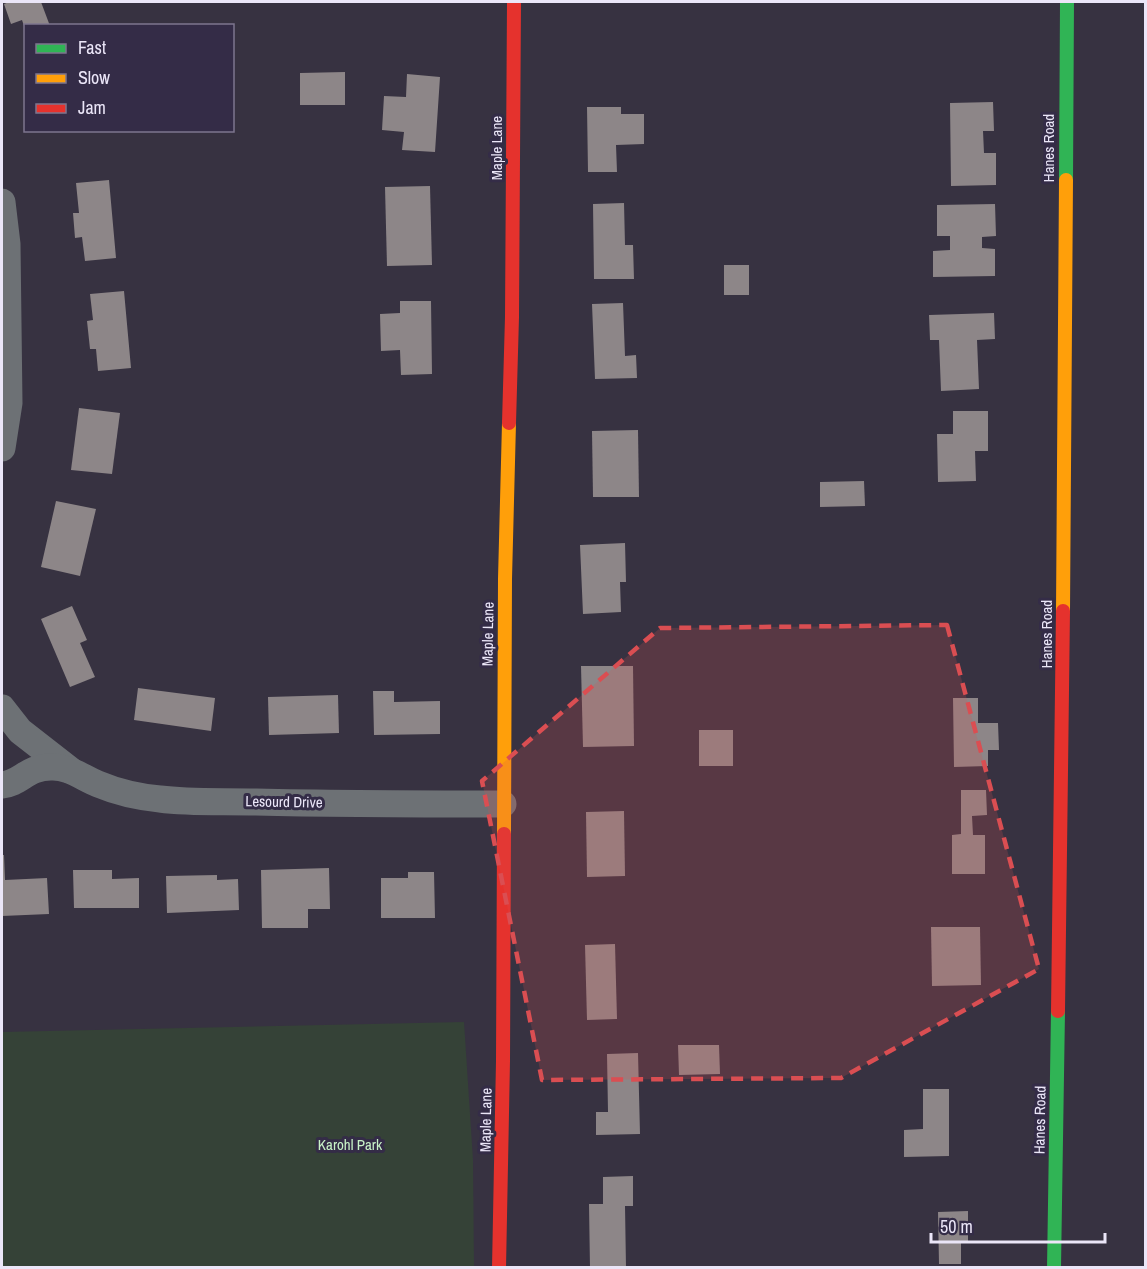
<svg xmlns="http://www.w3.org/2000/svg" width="1147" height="1269" viewBox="0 0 1147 1269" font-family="'Archivo Narrow',sans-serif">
<rect width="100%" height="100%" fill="#373241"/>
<!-- green -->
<polygon fill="#354237" points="464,1022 473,1160 474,1267 2,1267 2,1032"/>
<!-- building -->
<g fill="#8d8688">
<polygon points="9,2 41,2 50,26 24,26 22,20 11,24 4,4"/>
<polygon points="345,72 345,105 300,105 300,73"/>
<polygon points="407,74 440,77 435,152 402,150 404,132 382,130 384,96 406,97"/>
<polygon points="993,102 994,131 983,131 984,153 996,153 996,185 951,186 950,103"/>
<polygon points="587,107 621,107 621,114 644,114 644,144 616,145 617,172 588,172"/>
<polygon points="109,180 116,258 85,261 82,237 75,238 73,213 79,213 76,183"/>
<polygon points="430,186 432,265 387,266 385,187"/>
<polygon points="624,203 625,245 633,245 634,279 594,279 593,204"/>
<polygon points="995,204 996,236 982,237 982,248 995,249 995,276 933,277 933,251 950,250 950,236 937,236 937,205"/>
<rect x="724" y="265" width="25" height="30"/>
<polygon points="124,291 131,368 98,371 96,349 90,349 87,321 93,320 90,294"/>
<polygon points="400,301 431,301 432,374 401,375 400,350 381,351 380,314 400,313"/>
<polygon points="623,303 625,356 636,355 637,378 595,379 592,304"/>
<polygon points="994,313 995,339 977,340 979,389 941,391 939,340 930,340 929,315"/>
<polygon points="79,408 120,413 112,474 71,470"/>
<polygon points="953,411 988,411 988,451 975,451 976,481 938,482 937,434 953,434"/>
<polygon points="638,430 639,497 593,497 592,431"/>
<polygon points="864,481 865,506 820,507 820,482"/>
<polygon points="56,501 96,509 80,576 41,567"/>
<polygon points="625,543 626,582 620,582 621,612 583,614 580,545"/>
<polygon points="72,606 87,640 80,643 95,677 70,687 41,619"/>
<polygon points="581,666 633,666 634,746 583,747"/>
<polygon points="138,688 215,698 211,731 134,720"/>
<polygon points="373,691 394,691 394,702 440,701 440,734 374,735"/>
<polygon points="338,695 339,733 269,735 268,697"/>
<polygon points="953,698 978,698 978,723 998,723 999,750 988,750 988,766 954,767"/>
<rect x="699" y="730" width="34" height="36"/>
<polygon points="961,790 986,790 987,815 972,816 973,835 985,835 985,874 952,874 952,835 961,834"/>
<polygon points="624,811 625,876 587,877 586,812"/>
<polygon points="2,855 4,855 5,880 47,878 49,914 2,916"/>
<polygon points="329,868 330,909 308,909 308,928 262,928 261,870"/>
<polygon points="73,870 112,870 112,879 139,878 139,908 74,908"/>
<polygon points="408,872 434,872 435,918 381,918 381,878 408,878"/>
<polygon points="217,875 217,880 238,879 239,910 167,913 166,876"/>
<polygon points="931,927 980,927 981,985 932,986"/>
<polygon points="615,944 617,1019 587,1020 585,945"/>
<polygon points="678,1045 719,1045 720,1074 679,1075"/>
<polygon points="638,1053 640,1134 596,1135 596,1112 608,1112 607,1054"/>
<polygon points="923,1089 949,1089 949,1156 904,1157 904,1130 923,1129"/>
<polygon points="633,1176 633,1206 625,1206 626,1268 590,1268 589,1204 603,1204 603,1177"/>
<polygon points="968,1211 968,1243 961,1243 961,1264 939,1264 938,1212"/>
</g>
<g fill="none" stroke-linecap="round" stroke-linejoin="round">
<!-- street -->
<g stroke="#6d7175" stroke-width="27">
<polyline points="2,202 7,244 9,403 2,448"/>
<polyline points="2,708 20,731 70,770"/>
<path d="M2,785C21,783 27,767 51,767C68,766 83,778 98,784C117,792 139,797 160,799C191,803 224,801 256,802C338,804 420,804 503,804"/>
</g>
<!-- fast -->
<g stroke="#30b455" stroke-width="14">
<polyline points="1066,180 1067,2"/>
<polyline points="1054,1268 1058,1011"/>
</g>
<!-- slow -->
<g stroke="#ff9f0a" stroke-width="14">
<polyline points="1063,611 1066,180"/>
<polyline points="504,834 505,579 509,423"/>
</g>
<!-- jam -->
<g stroke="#e5322d" stroke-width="14">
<polyline points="509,423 512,317 514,2"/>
<polyline points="1058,1011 1063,611"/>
<polyline points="499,1268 503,1061 504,834"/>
</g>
</g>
<!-- marked area -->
<path fill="#da4e52" fill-opacity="0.2" stroke="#da4e52" stroke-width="4.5" stroke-dasharray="12 8" stroke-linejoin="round" d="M947,625L1039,969L841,1078L542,1080L482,781L660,628Z"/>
<g text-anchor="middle" stroke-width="6" stroke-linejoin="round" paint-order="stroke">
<!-- street labels -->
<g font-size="15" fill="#ebe6f8" stroke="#342c47">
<text transform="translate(497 148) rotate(-90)" y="5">Maple Lane</text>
<text transform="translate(1049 148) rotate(-90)" y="5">Hanes Road</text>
<text transform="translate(488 634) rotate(-89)" y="5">Maple Lane</text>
<text transform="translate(1047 634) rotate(-90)" y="5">Hanes Road</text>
<text transform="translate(284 802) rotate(1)" y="5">Lesourd Drive</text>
<text transform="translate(486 1120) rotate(-89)" y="5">Maple Lane</text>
<text transform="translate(1040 1120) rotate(-89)" y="5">Hanes Road</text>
</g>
<!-- park labels -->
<g font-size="15" fill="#c8f2c7" stroke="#342c47">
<text x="350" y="1150">Karohl Park</text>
</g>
</g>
<!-- border -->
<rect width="1147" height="1269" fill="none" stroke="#ebe6f8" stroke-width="6"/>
<!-- legend -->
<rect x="24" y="24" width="210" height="108" fill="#342c47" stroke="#7d768e" stroke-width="1.5"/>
<rect x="36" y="44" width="30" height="9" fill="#30b455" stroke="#7d768e" stroke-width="1.5"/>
<text x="78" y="54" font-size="18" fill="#ebe6f8">Fast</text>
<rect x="36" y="74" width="30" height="9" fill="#ff9f0a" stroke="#7d768e" stroke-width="1.5"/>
<text x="78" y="84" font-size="18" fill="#ebe6f8">Slow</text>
<rect x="36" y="104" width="30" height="9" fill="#e5322d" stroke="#7d768e" stroke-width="1.5"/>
<text x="78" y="114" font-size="18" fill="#ebe6f8">Jam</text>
<!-- scale -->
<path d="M931 1233v9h174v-9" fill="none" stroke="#ebe6f8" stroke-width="3"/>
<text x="940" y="1233" font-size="18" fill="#ebe6f8" stroke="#342c47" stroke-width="4.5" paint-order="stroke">50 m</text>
</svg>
